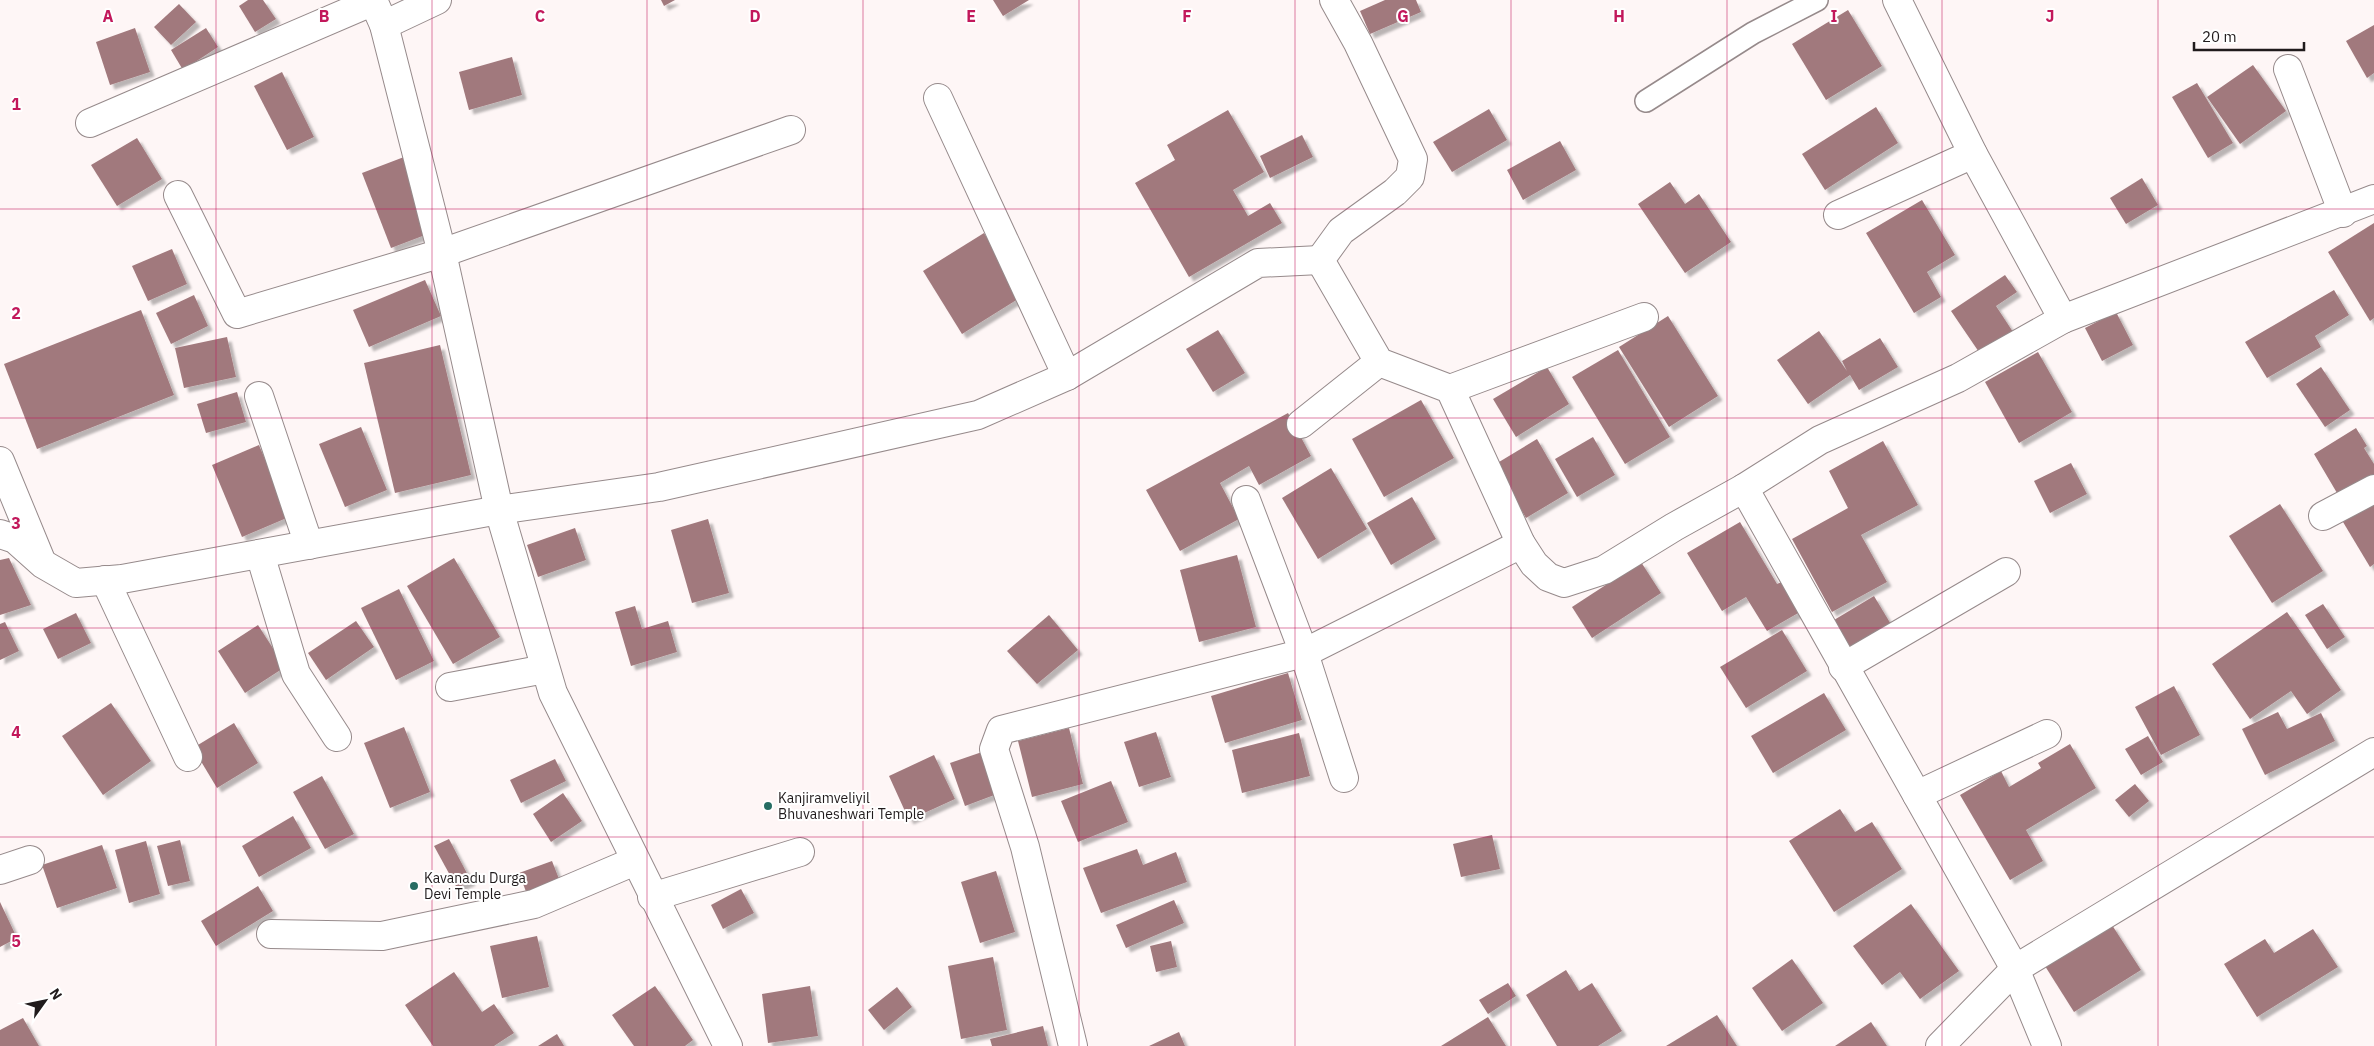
<svg xmlns="http://www.w3.org/2000/svg" width="2374" height="1046" viewBox="0 0 2374 1046" font-family="'IBM Plex Sans',sans-serif">
<defs>
<filter id="shadow"><feDropShadow dx="4.5" dy="4.5" stdDeviation="1" flood-color="#0004"/></filter>
</defs>
<rect width="100%" height="100%" fill="#fef6f6"/>
<!-- building -->
<g fill="#a1797d" filter="url(#shadow)">
<polygon points="248,0 263,0 276,19 255,32 239,6"/>
<polygon points="661,0 675,0 664,6"/>
<polygon points="993,0 1029,0 1003,16"/>
<polygon points="1385,0 1416,0 1421,12 1370,34 1360,11"/>
<polygon points="179,4 196,22 171,45 154,27"/>
<polygon points="1848,10 1882,66 1826,100 1792,44"/>
<polygon points="2374,25 2374,73 2367,78 2346,41"/>
<polygon points="135,28 150,72 110,85 96,42"/>
<polygon points="206,28 218,47 183,70 171,50"/>
<polygon points="512,57 522,95 469,110 459,72"/>
<polygon points="2253,65 2286,111 2240,144 2207,97"/>
<polygon points="282,72 314,137 287,150 254,86"/>
<polygon points="2197,83 2233,143 2208,158 2172,97"/>
<polygon points="1876,107 1898,143 1825,190 1802,154"/>
<polygon points="1489,109 1507,140 1452,172 1433,142"/>
<polygon points="1228,110 1264,172 1233,190 1248,216 1270,203 1282,223 1189,277 1135,183 1175,160 1167,145"/>
<polygon points="1302,135 1313,157 1270,178 1260,156"/>
<polygon points="137,138 162,179 117,206 91,165"/>
<polygon points="1560,141 1576,170 1523,200 1507,170"/>
<polygon points="404,157 433,232 391,248 362,173"/>
<polygon points="2142,178 2158,205 2126,224 2110,198"/>
<polygon points="1670,182 1685,204 1699,194 1731,242 1685,273 1638,204"/>
<polygon points="1922,200 1955,255 1927,272 1941,297 1914,313 1866,233"/>
<polygon points="2374,223 2374,318 2370,321 2328,252"/>
<polygon points="984,233 1023,296 962,334 923,271"/>
<polygon points="172,249 187,284 148,301 132,266"/>
<polygon points="2005,275 2017,292 1996,306 2013,332 1981,355 1951,311"/>
<polygon points="425,280 441,316 369,347 353,310"/>
<polygon points="2334,290 2349,315 2315,336 2321,347 2267,378 2245,342"/>
<polygon points="194,295 208,326 171,344 156,313"/>
<polygon points="141,310 174,395 37,449 4,364"/>
<polygon points="2116,312 2133,345 2102,361 2085,328"/>
<polygon points="1668,316 1718,396 1669,427 1619,347"/>
<polygon points="1218,330 1245,373 1213,392 1186,349"/>
<polygon points="1819,331 1847,371 1842,361 1880,338 1898,367 1859,390 1850,375 1808,404 1777,360"/>
<polygon points="227,337 236,377 184,388 175,348"/>
<polygon points="440,345 471,475 395,493 364,363"/>
<polygon points="1618,350 1670,437 1625,464 1572,377"/>
<polygon points="2038,352 2072,412 2019,443 1985,382"/>
<polygon points="1547,367 1569,404 1516,437 1493,399"/>
<polygon points="2321,367 2350,410 2325,427 2296,384"/>
<polygon points="237,392 246,422 206,433 197,404"/>
<polygon points="1421,400 1454,458 1384,497 1352,439"/>
<polygon points="1288,413 1311,456 1259,485 1249,466 1220,483 1239,519 1180,551 1146,490"/>
<polygon points="361,427 387,490 345,507 319,444"/>
<polygon points="2356,428 2367,446 2364,448 2374,464 2374,478 2340,498 2314,454"/>
<polygon points="1593,437 1615,475 1577,497 1555,459"/>
<polygon points="1537,439 1568,493 1526,518 1494,465"/>
<polygon points="1883,441 1918,505 1861,535 1887,582 1832,612 1792,539 1848,508 1829,471"/>
<polygon points="259,445 289,517 242,537 212,465"/>
<polygon points="2071,463 2087,494 2050,513 2034,481"/>
<polygon points="1331,468 1367,529 1318,559 1282,498"/>
<polygon points="1412,497 1436,539 1391,565 1367,523"/>
<polygon points="2374,503 2374,564 2370,567 2343,522"/>
<polygon points="2280,504 2323,571 2272,603 2229,536"/>
<polygon points="708,519 729,593 692,603 671,530"/>
<polygon points="1740,522 1777,584 1782,582 1800,612 1767,631 1746,597 1722,611 1687,553"/>
<polygon points="575,528 586,560 538,577 527,545"/>
<polygon points="1237,555 1256,627 1199,642 1180,570"/>
<polygon points="9,558 31,605 0,615 0,560"/>
<polygon points="454,558 500,637 453,664 407,586"/>
<polygon points="1641,562 1661,593 1592,638 1572,607"/>
<polygon points="399,589 434,661 396,680 361,608"/>
<polygon points="1874,596 1895,631 1855,655 1834,620"/>
<polygon points="2323,604 2345,637 2327,649 2305,615"/>
<polygon points="635,606 642,629 668,621 677,652 631,666 615,612"/>
<polygon points="2287,612 2341,690 2307,714 2291,691 2250,719 2212,664"/>
<polygon points="76,613 91,643 58,659 43,629"/>
<polygon points="1049,615 1078,650 1037,684 1007,651"/>
<polygon points="356,621 374,647 326,680 308,653"/>
<polygon points="5,622 19,651 0,660 0,624"/>
<polygon points="258,625 285,667 245,693 218,651"/>
<polygon points="1782,630 1807,671 1746,708 1720,667"/>
<polygon points="1288,673 1302,720 1225,743 1211,696"/>
<polygon points="2174,686 2200,735 2161,755 2135,707"/>
<polygon points="1824,693 1846,730 1773,773 1751,736"/>
<polygon points="111,703 151,761 103,795 62,736"/>
<polygon points="2278,712 2287,729 2321,713 2335,741 2265,775 2242,729"/>
<polygon points="234,723 258,763 217,788 193,748"/>
<polygon points="404,727 430,792 390,808 364,743"/>
<polygon points="1069,728 1083,784 1032,797 1018,741"/>
<polygon points="1156,732 1171,777 1139,787 1124,742"/>
<polygon points="1299,733 1310,776 1242,793 1232,750"/>
<polygon points="2148,736 2163,762 2141,775 2125,749"/>
<polygon points="2070,744 2096,788 2026,830 2043,861 2010,880 1960,795 2001,771 2009,787 2041,768 2038,763"/>
<polygon points="982,752 997,794 965,806 950,763"/>
<polygon points="934,755 955,799 909,820 889,776"/>
<polygon points="555,759 566,781 521,803 510,780"/>
<polygon points="322,776 354,834 325,849 293,792"/>
<polygon points="1111,781 1128,822 1078,842 1061,801"/>
<polygon points="2135,784 2149,801 2129,817 2115,800"/>
<polygon points="563,793 582,821 551,842 533,814"/>
<polygon points="1840,809 1855,832 1872,822 1902,869 1834,912 1789,841"/>
<polygon points="293,816 311,848 259,877 242,846"/>
<polygon points="1492,835 1500,869 1461,877 1453,844"/>
<polygon points="449,839 471,881 457,888 434,846"/>
<polygon points="180,840 190,881 168,886 157,846"/>
<polygon points="146,841 160,894 129,903 115,850"/>
<polygon points="102,845 117,888 57,908 42,865"/>
<polygon points="1137,849 1143,865 1176,852 1187,882 1101,913 1083,868"/>
<polygon points="552,861 561,884 528,897 519,873"/>
<polygon points="996,871 1015,932 980,943 961,882"/>
<polygon points="258,886 273,911 216,946 201,921"/>
<polygon points="741,889 754,913 723,929 711,905"/>
<polygon points="1174,900 1184,923 1126,948 1116,925"/>
<polygon points="0,902 17,938 0,947"/>
<polygon points="1911,904 1959,971 1920,999 1900,972 1882,985 1853,946"/>
<polygon points="2112,925 2141,970 2074,1012 2045,966"/>
<polygon points="2313,929 2338,967 2257,1017 2224,964 2265,939 2274,953"/>
<polygon points="537,936 549,987 502,998 490,946"/>
<polygon points="1171,941 1177,967 1156,972 1150,946"/>
<polygon points="993,957 1007,1030 961,1039 948,966"/>
<polygon points="1792,959 1823,1003 1782,1031 1752,988"/>
<polygon points="1566,970 1579,991 1592,983 1622,1031 1598,1046 1557,1046 1526,995"/>
<polygon points="454,972 482,1012 494,1004 514,1033 494,1046 433,1046 405,1005"/>
<polygon points="1508,983 1516,996 1488,1014 1479,1000"/>
<polygon points="655,986 693,1040 685,1046 634,1046 612,1015"/>
<polygon points="810,986 818,1036 768,1043 762,994"/>
<polygon points="897,987 912,1007 884,1030 868,1010"/>
<polygon points="1717,1015 1737,1046 1666,1046"/>
<polygon points="1488,1017 1506,1046 1441,1046"/>
<polygon points="23,1018 39,1046 0,1046 0,1030"/>
<polygon points="1871,1022 1887,1046 1835,1046"/>
<polygon points="1043,1026 1048,1046 992,1046 990,1039"/>
<polygon points="1179,1032 1185,1046 1149,1046"/>
<polygon points="557,1034 564,1046 538,1046"/>
</g>
<g fill="none" stroke-linecap="round" stroke-linejoin="round">
<defs>
<polyline id="service" points="1646,101 1753,33 1817,0"/>
<g id="minor">
<polyline points="373,0 384,25 442,253 499,510 553,693 728,1046"/>
<polyline points="384,25 437,0"/>
<polyline points="2288,69 2343,213"/>
<polyline points="938,98 1067,376"/>
<polyline points="90,123 374,1"/>
<polyline points="178,195 237,314 442,253 791,130"/>
<polyline points="1838,215 1973,154"/>
<polyline points="2063,319 2374,199"/>
<polyline points="1450,389 1644,317"/>
<polyline points="259,396 309,545"/>
<polyline points="1301,424 1379,362"/>
<polyline points="0,461 40,558"/>
<polyline points="1744,488 1820,440 1958,378 2063,319 1973,154 1897,0"/>
<polyline points="1246,500 1304,653 1344,778"/>
<polyline points="2323,516 2374,489"/>
<polyline points="0,534 15,539 43,564 76,583 122,579 499,510 659,487 978,415 1067,376 1258,263 1320,260"/>
<polyline points="260,554 296,674 337,737"/>
<polyline points="105,580 188,757"/>
<polyline points="1843,667 2006,572"/>
<polyline points="450,687 545,669"/>
<polyline points="1917,795 2047,734"/>
<polyline points="0,870 30,860"/>
<polyline points="652,897 800,852"/>
<polyline points="271,934 382,936 534,904 635,861"/>
<polyline points="2015,969 2047,1046"/>
<polyline points="1073,1046 1025,847 994,749 1001,730 1304,653 1521,544"/>
</g>
<g id="tertiary">
<polyline points="1334,0 1358,43 1413,159 1410,177 1395,192 1341,231 1320,260 1379,362 1450,389 1521,544 1534,564 1548,577 1564,583 1604,570 1674,527 1744,488 2015,969"/>
<polyline points="1940,1046 2015,969 2374,752"/>
</g>
</defs>
<!-- service casing -->
<use href="#service" stroke="#968a8b" stroke-width="24"/>
<!-- minor casing -->
<use href="#minor" stroke="#968a8b" stroke-width="30"/>
<!-- tertiary casing -->
<use href="#tertiary" stroke="#968a8b" stroke-width="30"/>
<!-- service -->
<use href="#service" stroke="#fff" stroke-width="21"/>
<!-- minor -->
<use href="#minor" stroke="#fff" stroke-width="28"/>
<!-- tertiary -->
<use href="#tertiary" stroke="#fff" stroke-width="28"/>
</g>
<!-- grid -->
<path fill="none" stroke="#c2185b" stroke-width="1" stroke-opacity="0.55" d="M216,0V1046M432,0V1046M647,0V1046M863,0V1046M1079,0V1046M1295,0V1046M1511,0V1046M1727,0V1046M1942,0V1046M2158,0V1046M0,209H2374M0,418H2374M0,628H2374M0,837H2374"/>
<!-- markers -->
<g fill="#266d63" stroke="#fff" stroke-width="2">
<circle cx="768" cy="806" r="5"/>
<circle cx="414" cy="886" r="5"/>
</g>
<g text-anchor="middle" stroke-width="4" stroke-linejoin="round" paint-order="stroke">
<!-- poi labels -->
<g font-size="14" fill="#201b1c" stroke="#fff" text-anchor="start">
<text x="778" y="803">Kanjiramveliyil<tspan x="778" dy="16">Bhuvaneshwari Temple</tspan></text>
<text x="424" y="883">Kavanadu Durga<tspan x="424" dy="16">Devi Temple</tspan></text>
</g>
</g>
<g font-size="16" text-anchor="middle" font-weight="bold" fill="#c2185b" stroke="#fff" stroke-width="4" stroke-linejoin="round" paint-order="stroke">
<text x="108" y="22">A</text>
<text x="324" y="22">B</text>
<text x="540" y="22">C</text>
<text x="755" y="22">D</text>
<text x="971" y="22">E</text>
<text x="1187" y="22">F</text>
<text x="1403" y="22">G</text>
<text x="1619" y="22">H</text>
<text x="1834" y="22">I</text>
<text x="2050" y="22">J</text>
<text x="16" y="110">1</text>
<text x="16" y="319">2</text>
<text x="16" y="529">3</text>
<text x="16" y="738">4</text>
<text x="16" y="947">5</text>
</g>
<!-- north arrow -->
<g transform="translate(45 1001) rotate(57)" stroke="#ffffff" stroke-width="4" paint-order="stroke">
<path d="M0-4L9 19L0 12L-9 19Z" fill="#201b1c"/>
<text y="-8" font-size="14" font-weight="bold" text-anchor="middle" fill="#201b1c">N</text>
</g>
<!-- scale -->
<path d="M2194 42v8h110v-8" fill="none" stroke="#201b1c" stroke-width="2.5"/>
<text x="2202" y="42" font-size="15" fill="#201b1c" stroke="#ffffff" stroke-width="4" paint-order="stroke">20 m</text>
</svg>
